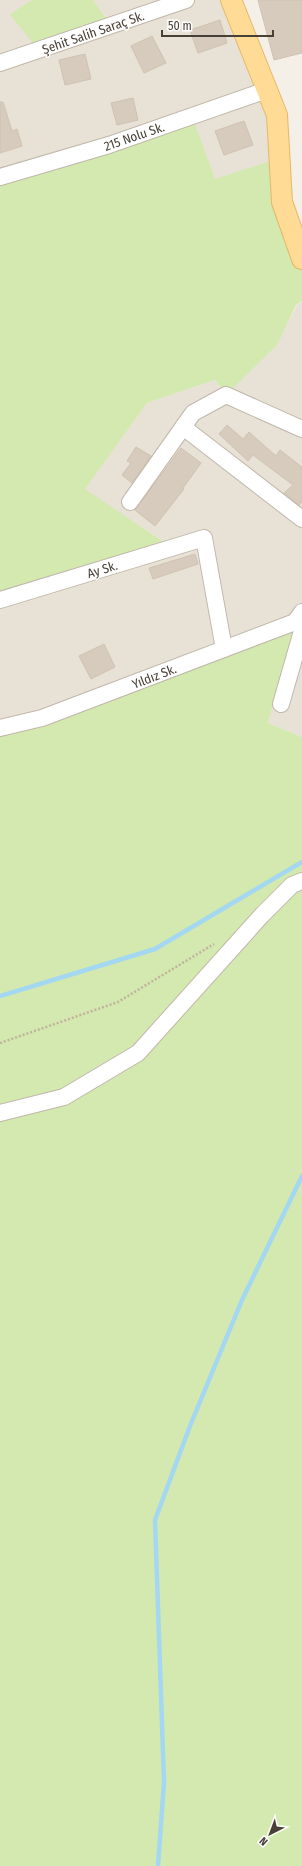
<svg xmlns="http://www.w3.org/2000/svg" width="302" height="1866" viewBox="0 0 302 1866" font-family="'Fira Sans Condensed',sans-serif">
<rect width="100%" height="100%" fill="#f4f0e8"/>
<!-- residential -->
<g fill="#e8e1d6">
<polygon points="0,0 32,0 10,15 111,25 93,0 231,0 280,158 215,180 192,117 0,177"/>
<polygon points="302,301 302,737 268,723 295,622 0,728 0,600 172,547 84,489 147,403 215,380 225,395 276,345 297,305"/>
</g>
<!-- green -->
<g fill="#d3e9b0">
<polygon points="32,0 93,0 111,25 38,50 10,14"/>
<polygon points="192,116 215,179 280,158 302,259 302,301 296,305 277,345 226,395 215,380 147,403 85,489 173,548 0,600 0,177"/>
<polygon points="295,622 268,723 302,737 302,1866 0,1866 0,728"/>
</g>
<g fill="none" stroke-linecap="round" stroke-linejoin="round">
<!-- stream -->
<g stroke="#a3d7f2" stroke-width="4.5">
<polyline points="0,996 155,949 302,862"/>
<polyline points="158,1866 164,1782 155,1520 190,1426 242,1300 302,1176"/>
</g>
</g>
<!-- building -->
<g fill="#d6cbbd" stroke="#d1c2b0">
<polygon points="258,0 302,0 302,53 274,60"/>
<polygon points="220,20 227,43 198,53 190,30"/>
<polygon points="152,36 166,63 144,73 131,46"/>
<polygon points="85,54 91,79 65,85 59,60"/>
<polygon points="133,98 138,120 117,125 111,103"/>
<polygon points="0,102 3,102 12,131 17,129 22,146 0,153"/>
<polygon points="244,121 253,145 224,155 215,131"/>
<polygon points="227,425 243,439 249,432 276,456 280,450 302,467 302,502 299,505 284,493 293,485 253,455 248,461 219,434"/>
<polygon points="136,447 151,456 132,483 122,475 131,463 127,461"/>
<polygon points="181,448 201,463 183,488 184,489 155,526 135,510"/>
<polygon points="195,554 198,564 153,579 149,568"/>
<polygon points="104,644 115,667 91,679 79,656"/>
</g>
<g fill="none" stroke-linecap="round" stroke-linejoin="round">
<defs>
<g id="minor">
<polyline points="0,63 186,0"/>
<polyline points="0,177 109,145 267,90"/>
<polyline points="183,427 302,519"/>
<polyline points="130,502 193,413 226,395 302,429"/>
<polyline points="0,600 204,538 224,649"/>
<polyline points="281,704 302,631"/>
<polyline points="0,728 42,718 295,622 302,612"/>
<polyline points="0,1113 64,1097 138,1053 262,915 292,885 302,881"/>
</g>
<polyline id="major" points="231,0 277,115 282,202 302,259"/>
</defs>
<!-- minor casing -->
<use href="#minor" stroke="#c0b7aa" stroke-width="18"/>
<!-- major casing -->
<use href="#major" stroke="#e7b764" stroke-width="22"/>
<!-- path -->
<polyline stroke="#c2b29b" stroke-width="2.5" stroke-dasharray="2 2" stroke-linecap="butt" points="0,1043 118,1002 214,944"/>
<!-- minor -->
<use href="#minor" stroke="#fff" stroke-width="16"/>
<!-- major -->
<use href="#major" stroke="#ffdb96" stroke-width="20"/>
</g>
<g text-anchor="middle" stroke-width="3" stroke-linejoin="round" paint-order="stroke">
<!-- street labels -->
<g font-size="13" fill="#484036" stroke="#fff">
<text transform="translate(93 32) rotate(-19)" y="5">Şehit Salih Saraç Sk.</text>
<text transform="translate(134 136) rotate(-19)" y="5">215 Nolu Sk.</text>
<text transform="translate(102 569) rotate(-17)" y="5">Ay Sk.</text>
<text transform="translate(154 676) rotate(-21)" y="5">Yıldız Sk.</text>
</g>
</g>
<!-- north arrow -->
<g transform="translate(270 1834) rotate(222)" stroke="#ffffff" stroke-width="3" paint-order="stroke">
<path d="M0-3L7 15L0 10L-7 15Z" fill="#484036"/>
<text y="-6" font-size="11" font-weight="bold" text-anchor="middle" fill="#484036">N</text>
</g>
<!-- scale -->
<path d="M162 30v6h111v-6" fill="none" stroke="#484036" stroke-width="2"/>
<text x="168" y="30" font-size="12" fill="#484036" stroke="#ffffff" stroke-width="3" paint-order="stroke">50 m</text>
</svg>
